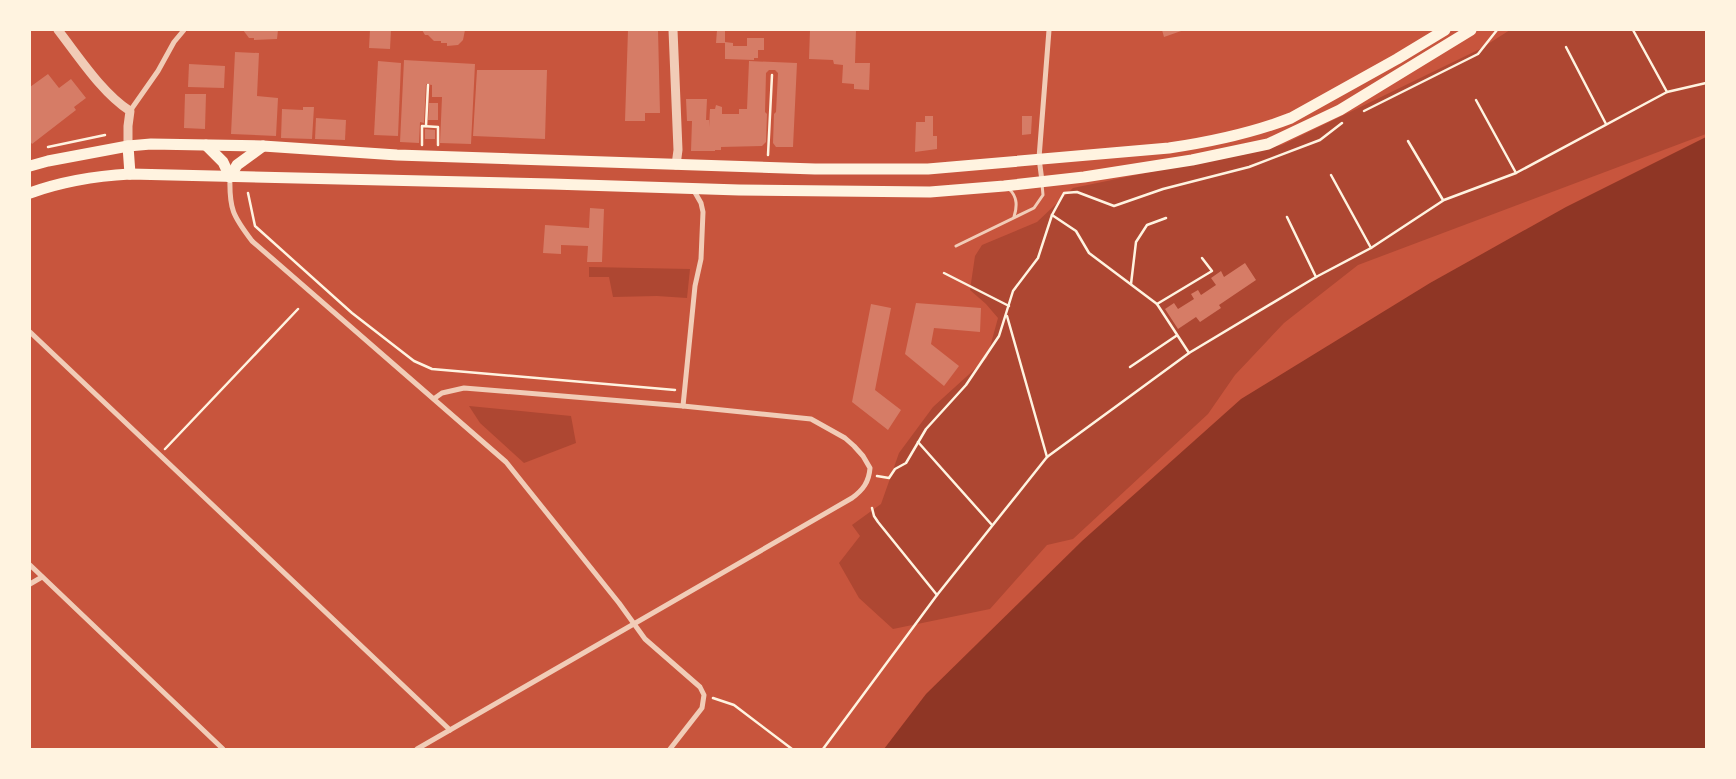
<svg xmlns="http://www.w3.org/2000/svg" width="1736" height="779" viewBox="0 0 1736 779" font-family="'Noto Serif',serif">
<rect width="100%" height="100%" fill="#c8553d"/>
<!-- green -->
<g fill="#ae4732">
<polygon points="1510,30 1706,30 1706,134 1358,265 1284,323 1235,375 1208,414 1073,539 1047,545 990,609 893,629 859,598 839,563 860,536 852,525 881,504 899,453 933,407 987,358 998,318 986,304 970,290 975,256 982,245 1037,222 1073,188 1282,145 1480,49"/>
<polygon points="589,267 690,269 687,298 657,296 613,297 609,277 589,277"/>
<polygon points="469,406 571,416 576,443 524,463 480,423"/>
</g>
<!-- water -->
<polygon fill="#8f3625" points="1706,137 1706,749 884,749 926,694 1082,541 1241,399 1430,283 1566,207"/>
<!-- building -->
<g fill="#d67c66">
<polygon points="243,30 278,30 277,39 254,40 254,38 249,38"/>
<polygon points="370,30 391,30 390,49 369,48"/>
<polygon points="422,30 465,30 463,40 458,45 447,46 447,43 441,43 441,41 434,41 428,35 425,35"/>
<polygon points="628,30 658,30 660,113 645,113 645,121 625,121"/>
<polygon points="717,30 725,30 725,43 716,43"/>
<polygon points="810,30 856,30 855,63 870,63 869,90 854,89 854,84 842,83 843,65 834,64 833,60 809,59"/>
<polygon points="1162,30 1184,30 1164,37"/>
<polygon points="747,38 764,38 764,50 758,50 758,58 754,58 754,60 725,59 725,42 733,43 733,46 747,46"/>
<polygon points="235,52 259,53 257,96 278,98 276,136 231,134"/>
<polygon points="404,60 475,64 471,144 440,143 442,97 432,97 432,85 426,84 424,123 420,122 419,143 400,142"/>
<polygon points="378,61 401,63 398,136 374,135"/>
<polygon points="749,61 797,63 793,147 776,147 773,143 774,114 776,112 778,73 775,70 769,70 766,73 765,112 767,114 766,142 762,146 721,147 721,150 715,150 715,151 691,151 692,121 687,121 686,99 707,99 706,120 709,120 709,127 710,109 715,109 716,105 722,107 722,114 739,114 739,109 747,109"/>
<polygon points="189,64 225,66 224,88 188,87"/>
<polygon points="477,70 547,70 545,139 473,136"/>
<polygon points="48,74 59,88 71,79 86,98 74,107 76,110 32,144 30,141 30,87"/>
<polygon points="185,94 206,94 205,129 184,128"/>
<polygon points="429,103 438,103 438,120 428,120"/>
<polygon points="303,107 314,107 312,139 281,138 282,109 303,110"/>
<polygon points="925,116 933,116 933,136 937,136 937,149 915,152 916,122 925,122"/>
<polygon points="1022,116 1032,116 1031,134 1022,135"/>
<polygon points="316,118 346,120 345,140 315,139"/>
<polygon points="425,129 435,130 435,139 425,139"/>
<polygon points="590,208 604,209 602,262 587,262 588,246 561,245 561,254 543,253 545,225 589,228"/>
<polygon points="1245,263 1256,280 1219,305 1221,308 1200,322 1196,317 1178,329 1165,309 1174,303 1178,309 1194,299 1191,294 1198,290 1201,295 1216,285 1211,278 1221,271 1224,277"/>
<polygon points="916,303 981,308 980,332 934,328 931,344 959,366 944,386 905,354"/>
<polygon points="871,304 891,308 875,390 901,410 888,430 852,402"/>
</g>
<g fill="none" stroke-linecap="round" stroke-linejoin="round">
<!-- path -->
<g stroke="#fff3e0" stroke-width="2.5">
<polyline points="1633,30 1667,92"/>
<polyline points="1566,47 1606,124"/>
<polyline points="1476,100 1516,173"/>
<polyline points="1364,111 1478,54 1497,30"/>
<polyline points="426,126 428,85"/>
<polyline points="1408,141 1443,200"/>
<polyline points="422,145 422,126 438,127 438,145"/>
<polyline points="48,147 105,135"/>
<polyline points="768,155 772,75"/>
<polyline points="1331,175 1371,248"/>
<polyline points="248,193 255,226 352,313 414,361 432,369 675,390"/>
<polyline points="1287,217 1316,277"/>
<polyline points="944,273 1009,306"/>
<polyline points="1131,284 1136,242 1147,225 1166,218"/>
<polyline points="1157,304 1212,271 1202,258"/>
<polyline points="1007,316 1047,457"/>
<polyline points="1189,353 1157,304 1089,253 1076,231 1052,215 1064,193 1077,192 1114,206 1163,189 1249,167 1320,140 1342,123"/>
<polyline points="1130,367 1176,336"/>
<polyline points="918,442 992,525"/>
<polyline points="165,449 298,309"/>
<polyline points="877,476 889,478 895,469 906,463 926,429 966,385 999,336 1013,291 1038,258 1052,215"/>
<polyline points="872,508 874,516 878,522 937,595"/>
<polyline points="713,698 734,705 792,749"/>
<polyline points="823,749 937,595 1047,457 1189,353 1316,277 1371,248 1444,200 1516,173 1667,92 1706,83"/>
</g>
<!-- service -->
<g stroke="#f1ccb7" stroke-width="3">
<path d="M1009,189C1018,197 1017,207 1014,217"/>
<polyline points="956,246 1034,208 1043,195 1042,184"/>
</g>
<!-- minor -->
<g stroke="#f1ccb7" stroke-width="5">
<polyline points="130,111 158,71 174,42 184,30"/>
<path d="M230,177C229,209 233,216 252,241L506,462L619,603L645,639L700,687L704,695L702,708L670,749"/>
<polyline points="1042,181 1039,158 1049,30"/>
<polyline points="30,332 450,730"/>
<polyline points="683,406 695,286 701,259 703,212 701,203 693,189"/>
<polyline points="30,565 223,749"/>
<polyline points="30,584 42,577"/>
<path d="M417,749L852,498C863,490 869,482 870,468L863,456L854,446L845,438L811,419L683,406L464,388L442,393L435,398"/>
</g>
<!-- tertiary -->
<g stroke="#f1ccb7" stroke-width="9">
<path d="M58,30C79,57 102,93 130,111L128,126V146"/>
<polyline points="673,30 678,150 676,165"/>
</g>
<!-- primary -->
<g stroke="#fff3e0" stroke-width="11">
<polyline points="206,145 223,162 230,177"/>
<polyline points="128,146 130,174"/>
<path d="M30,166L48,161L128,146L151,144L263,146L397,155L815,169H928L1169,148C1210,142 1252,133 1291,118L1397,59L1445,30"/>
<polyline points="230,177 237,165 263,146"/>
<path d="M30,193C63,181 95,176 130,174L552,184L739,190L930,192L1004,186L1084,177L1192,160L1268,144L1340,110L1471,30"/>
</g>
</g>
<!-- border -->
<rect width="1736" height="779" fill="none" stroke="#fff3e0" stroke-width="62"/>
</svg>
